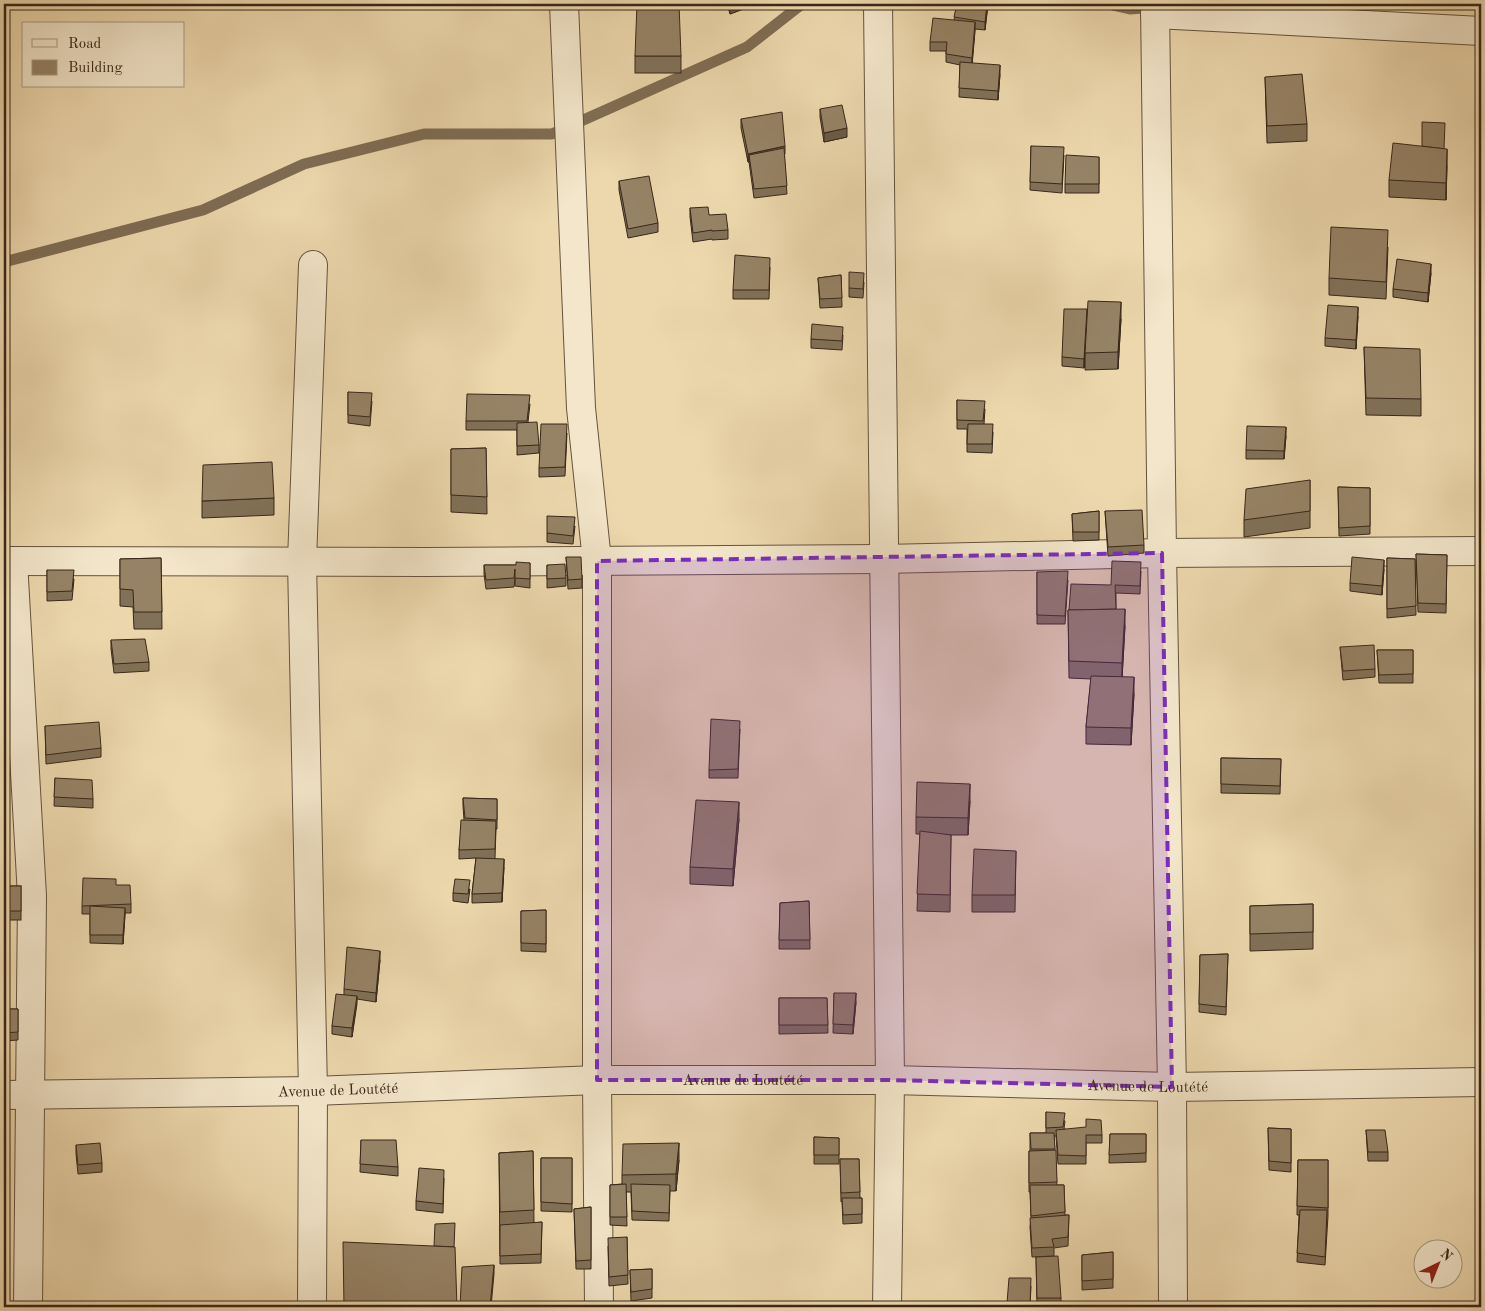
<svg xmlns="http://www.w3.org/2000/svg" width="1485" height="1311" viewBox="0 0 1485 1311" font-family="'Old Standard TT',serif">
<rect width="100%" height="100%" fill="#edd8ad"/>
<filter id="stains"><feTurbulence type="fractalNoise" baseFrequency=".004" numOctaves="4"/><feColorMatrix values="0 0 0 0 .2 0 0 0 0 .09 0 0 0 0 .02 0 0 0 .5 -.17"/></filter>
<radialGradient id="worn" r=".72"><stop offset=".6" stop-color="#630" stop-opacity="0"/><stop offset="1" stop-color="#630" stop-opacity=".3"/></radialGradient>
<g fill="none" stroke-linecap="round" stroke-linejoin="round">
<!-- stream -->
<g stroke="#7f6d54" stroke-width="11">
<polyline points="1108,4 1130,9 1155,7"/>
<polyline points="4,262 203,210 304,164 424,134 552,134 747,47 802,4"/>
</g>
<defs>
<g id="minor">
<polyline points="564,4 581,408 597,561 597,1080 599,1307"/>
<polyline points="878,4 890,1080 887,1307"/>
<polyline points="1155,4 1162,553 1172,1087 1173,1307"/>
<polyline points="1155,14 1481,31"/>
<polyline points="4,561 425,562 883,559 1162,553 1481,551"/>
<polyline points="13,561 32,896 28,1307"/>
<path id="s1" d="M4,1095L313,1091L597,1080H890L1172,1087L1481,1082"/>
<polyline points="312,1307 313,1091 302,561 313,265"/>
</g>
</defs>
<!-- minor casing -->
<use href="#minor" stroke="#65533e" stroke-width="30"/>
<!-- minor -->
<use href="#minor" stroke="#f3e6ca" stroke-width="28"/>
</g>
<!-- wall -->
<g fill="#817158" stroke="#382719">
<polygon points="727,4 754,4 754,5 730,14"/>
<polygon points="957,4 988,4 985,30 975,29 972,63 1000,74 998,100 959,97 960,65 946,62 946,51 930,51 930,42 954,20"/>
<rect x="635" y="56" width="46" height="17"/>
<polygon points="1265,77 1307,124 1307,141 1267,143"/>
<polygon points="820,109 847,137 824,142 820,117"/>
<polygon points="741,119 785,154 784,154 787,194 754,198 749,162 748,162 741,128"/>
<polygon points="1031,146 1064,155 1062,193 1030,190"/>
<polygon points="1444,149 1447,166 1446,200 1389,197 1389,180"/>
<polygon points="1099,157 1099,193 1065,193 1065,184"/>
<polygon points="619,181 658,223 658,232 628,238 619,190"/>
<polygon points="690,208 709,215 728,230 728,239 712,240 712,239 693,242 690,217"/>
<polygon points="1388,247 1386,299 1329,295 1329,278"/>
<polygon points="770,267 769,299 733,299 733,290"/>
<polygon points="1431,273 1428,302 1393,297 1393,289"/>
<polygon points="841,275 842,307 820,308 818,278"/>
<polygon points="864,282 863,298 849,297 849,288"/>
<polygon points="1358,316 1356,349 1325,346 1325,338"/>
<polygon points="1087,318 1084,368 1062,366 1062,357"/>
<polygon points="1121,319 1118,369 1085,370 1085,353"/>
<polygon points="843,335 842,350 811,348 811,339"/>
<polygon points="1364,347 1421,399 1421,416 1366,415"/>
<polygon points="348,392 372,401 370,426 348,423"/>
<polygon points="957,400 985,409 984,424 993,432 992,453 967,452 967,429 957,429"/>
<polygon points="530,404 528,422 539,445 539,453 517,455 517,430 466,430 466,421"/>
<polygon points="567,433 565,476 539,477 539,468"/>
<polygon points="1286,436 1284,459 1246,459 1246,450"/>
<polygon points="486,448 487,514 451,512 451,449"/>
<polygon points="1310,480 1310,528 1244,537 1244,520"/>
<polygon points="1338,487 1370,488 1370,534 1339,536"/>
<polygon points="274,498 274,515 202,518 202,501"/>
<polygon points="1099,511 1099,540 1073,541 1072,514"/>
<polygon points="1105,511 1144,545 1144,553 1108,556"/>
<polygon points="575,526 573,544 547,542 547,533"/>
<polygon points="1416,554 1447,555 1446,613 1418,612"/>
<polygon points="566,557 582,579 582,588 568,589"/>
<polygon points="161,558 162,629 134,629 133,607 120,606 120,559"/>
<polygon points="1387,558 1415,559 1416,615 1387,618"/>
<polygon points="530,563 530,588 515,586 515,578 514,587 486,589 484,574 484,565 516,565"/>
<polygon points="547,565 566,578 566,586 547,588"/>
<polygon points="1384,569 1382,595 1350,591 1350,583"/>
<polygon points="47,570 74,579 72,600 47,601"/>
<polygon points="1141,571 1140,594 1116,593 1116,610 1125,626 1122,677 1134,694 1131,745 1086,744 1086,727 1091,679 1069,678 1068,610 1111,585"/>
<polygon points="1037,572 1068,580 1065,624 1037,624"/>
<polygon points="111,640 149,662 149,671 114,673 111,649"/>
<polygon points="1340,647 1375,669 1375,677 1343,680"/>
<polygon points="1377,650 1413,650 1413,683 1379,683"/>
<polygon points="45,726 101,748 101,757 46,764"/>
<polygon points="740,729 738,778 709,778 709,770"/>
<polygon points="1221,758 1281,759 1280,794 1221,793"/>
<polygon points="55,778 93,799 93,808 54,806"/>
<polygon points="463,798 497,799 497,829 496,829 495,858 504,867 502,902 472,903 472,894 476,858 459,859 459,850 464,820 463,806"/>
<polygon points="970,801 968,835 949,835 951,835 950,912 917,911 920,834 916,834 916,817"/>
<polygon points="739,819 733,886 690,884 690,867"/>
<polygon points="1016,851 1015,912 972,912 972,895"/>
<polygon points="116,885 131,904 131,913 125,913 123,944 90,943 90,914 82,914 82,906"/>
<rect x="4" y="886" width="17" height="34"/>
<polygon points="470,889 468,903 453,901 453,893"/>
<polygon points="809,901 810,949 779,949 780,903"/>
<polygon points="1313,904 1313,949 1250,951 1250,906"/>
<polygon points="546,910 546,952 521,951 521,911"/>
<polygon points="1228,954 1226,1015 1199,1012 1200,955"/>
<polygon points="380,960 376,1002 357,999 352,1037 332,1034 332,1026 344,994 344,989"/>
<polygon points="834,993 856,1002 853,1034 833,1033"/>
<polygon points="779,998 827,998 828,1033 779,1034"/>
<polygon points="4,1009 18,1009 18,1040 4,1041"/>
<polygon points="1046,1112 1065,1121 1064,1129 1102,1135 1102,1143 1086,1143 1086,1164 1058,1164 1056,1136 1054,1136 1057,1185 1064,1185 1065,1215 1069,1215 1068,1246 1054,1248 1054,1256 1032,1257 1030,1227 1031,1218 1030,1192 1029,1192 1029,1151 1030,1151 1030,1133 1046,1133"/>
<polygon points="1268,1128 1291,1129 1291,1172 1269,1170"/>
<polygon points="1366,1130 1388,1152 1388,1161 1368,1161"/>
<polygon points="1110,1134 1146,1134 1146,1162 1109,1163"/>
<polygon points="814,1137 839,1138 839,1164 814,1164"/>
<polygon points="361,1140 398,1167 398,1176 360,1172"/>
<polygon points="76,1145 102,1163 102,1172 78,1174 76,1154"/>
<polygon points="533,1151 534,1223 542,1222 541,1263 500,1264 499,1153"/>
<polygon points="541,1158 572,1158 572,1212 541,1211"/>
<polygon points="840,1159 859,1159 860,1198 862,1198 862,1223 843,1224 842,1201 841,1202"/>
<polygon points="679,1160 676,1191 670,1191 669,1221 632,1220 631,1192 626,1192 627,1226 610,1225 610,1185 622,1184 622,1175"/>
<polygon points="1298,1160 1328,1160 1328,1216 1325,1265 1297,1262 1299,1215 1297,1215"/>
<polygon points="444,1178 443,1213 416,1210 416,1201"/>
<polygon points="591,1207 591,1269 576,1269 574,1209"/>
<polygon points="627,1237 628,1284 609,1286 608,1246"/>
<polygon points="1113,1252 1113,1288 1082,1290 1082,1255"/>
<polygon points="1036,1257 1061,1298 1061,1306 1037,1307"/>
<polygon points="652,1269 652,1298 631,1301 630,1270"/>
<polygon points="4,1271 5,1279 5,1303 4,1303"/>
<polygon points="1031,1286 1030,1307 1007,1307 1007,1303"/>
</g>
<!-- shaded-wall -->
<g fill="#695c47" stroke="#382719">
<polygon points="733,4 754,4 754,5 730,14 730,5"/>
<polygon points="987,4 988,4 985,30 985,22"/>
<polygon points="975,22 975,31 972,66 972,58"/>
<polygon points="1000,65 1000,74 998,100 998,91"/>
<polygon points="847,128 847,137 824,142 824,133"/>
<polygon points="785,146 785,154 750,162 749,155 749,162 748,162 748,154"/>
<polygon points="1447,149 1447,166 1446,200 1446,183"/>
<polygon points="1431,264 1431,273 1428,302 1428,293"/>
<polygon points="1121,302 1121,319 1118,369 1118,352"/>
<polygon points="1358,307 1358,316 1356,349 1356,340"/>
<polygon points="1087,309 1087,318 1084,368 1084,359"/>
<polygon points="1286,427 1286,436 1284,459 1284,451"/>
<polygon points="1384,560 1384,569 1382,595 1382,586"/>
<polygon points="1125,609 1125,626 1122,680 1122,663"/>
<polygon points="1134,677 1134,694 1131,745 1131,728"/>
<polygon points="970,784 970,801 968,835 968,818"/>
<polygon points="739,802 739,819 733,886 733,869"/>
<polygon points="504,859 504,867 502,902 502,893"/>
<polygon points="125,908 125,916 123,944 123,935"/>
<polygon points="380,951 380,960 376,1002 376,993"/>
<polygon points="856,993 856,1002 853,1034 853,1025"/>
<polygon points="357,996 357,1004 352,1037 352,1028"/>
<polygon points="679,1143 679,1160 676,1191 676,1174"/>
<polygon points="494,1265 494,1274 491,1307 490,1307"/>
</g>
<!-- building -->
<g fill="#968366" stroke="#382719">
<polygon points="637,4 679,4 681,56 635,56"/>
<polygon points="957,4 987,4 985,22 954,17"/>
<polygon points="933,18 975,22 972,58 946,54 947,42 930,42"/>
<polygon points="960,62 1000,65 998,91 959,88"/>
<polygon points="1302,74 1307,124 1267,126 1265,77"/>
<polygon points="842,105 847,128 824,133 820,109"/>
<polygon points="782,112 785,146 748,154 741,119"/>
<polygon points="1422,122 1445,123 1444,149 1422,146"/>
<polygon points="1393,143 1447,149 1446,183 1389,180"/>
<polygon points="1031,146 1064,147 1062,184 1030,182"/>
<polygon points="784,148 787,186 754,189 749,155"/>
<polygon points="1066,155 1099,157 1099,184 1065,184"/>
<polygon points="649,176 658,223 628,229 619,181"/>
<polygon points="708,207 709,215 726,214 728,230 712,231 712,230 693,233 690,208"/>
<polygon points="1331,227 1388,230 1386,282 1329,278"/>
<polygon points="735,255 770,258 769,290 733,290"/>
<polygon points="1397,259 1431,264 1428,293 1393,289"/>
<polygon points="849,272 864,273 863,289 849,288"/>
<polygon points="841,275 842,298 820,299 818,278"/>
<polygon points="1088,301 1121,302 1118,352 1085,353"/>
<polygon points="1328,305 1358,307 1356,340 1325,338"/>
<polygon points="1064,309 1087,309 1084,359 1062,357"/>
<polygon points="812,324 843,327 842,341 811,339"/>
<polygon points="1364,347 1420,349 1421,399 1366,398"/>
<polygon points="348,392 372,393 370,417 348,415"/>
<polygon points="467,394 530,395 527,421 466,421"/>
<polygon points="957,400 985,401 983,421 957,420"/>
<polygon points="537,422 539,445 517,446 517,423"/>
<polygon points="541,424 567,424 565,467 539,468"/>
<polygon points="968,424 993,424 992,444 967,444"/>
<polygon points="1247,426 1286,427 1284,451 1246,450"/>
<polygon points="486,448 487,497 451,495 451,449"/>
<polygon points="272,462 274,498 202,501 203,465"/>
<polygon points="1310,480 1310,511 1244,520 1246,489"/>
<polygon points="1338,487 1370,488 1370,526 1339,528"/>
<polygon points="1142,510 1144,545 1108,547 1105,511"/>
<polygon points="1099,511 1099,532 1073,532 1072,514"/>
<polygon points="547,516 575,517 573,536 547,533"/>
<polygon points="1416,554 1447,555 1446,604 1418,603"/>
<polygon points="566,557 581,557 582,579 568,580"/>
<polygon points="1352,557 1384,560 1382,586 1350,583"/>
<polygon points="161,558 162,612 134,612 133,590 120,589 120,559"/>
<polygon points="1387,558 1415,559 1416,606 1387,609"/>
<polygon points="1112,561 1141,562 1140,586 1115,585 1116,609 1069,610 1071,584 1111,585"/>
<polygon points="516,562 530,563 530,579 515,578 515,569 514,578 486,580 484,565 516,565"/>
<polygon points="565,564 566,578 547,579 547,565"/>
<polygon points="47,570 74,570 72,591 47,592"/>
<polygon points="1068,571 1065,616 1037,615 1037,572"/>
<polygon points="1125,609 1122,663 1069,661 1068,610"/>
<polygon points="145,639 149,662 114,664 111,640"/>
<polygon points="1374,645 1375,669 1343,671 1340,647"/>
<polygon points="1377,650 1413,650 1413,674 1379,675"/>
<polygon points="1091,676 1134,677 1131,728 1086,727"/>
<polygon points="711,719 740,721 738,769 709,770"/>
<polygon points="99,722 101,748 46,755 45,726"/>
<polygon points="1221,758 1281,759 1280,786 1221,784"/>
<polygon points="55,778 92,780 93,799 54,797"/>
<polygon points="917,782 970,784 968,818 916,817"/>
<polygon points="463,798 497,799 497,820 465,818"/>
<polygon points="696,800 739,802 733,869 690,867"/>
<polygon points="461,820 496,821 495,849 459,850"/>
<polygon points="920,831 951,835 950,895 917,894"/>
<polygon points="974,849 1016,851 1015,895 972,895"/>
<polygon points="476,858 504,859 502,893 472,894"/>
<polygon points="83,878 116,879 116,885 130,885 131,904 82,906"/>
<polygon points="455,879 470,880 468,894 453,893"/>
<rect x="4" y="886" width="17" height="25"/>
<polygon points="809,901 810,940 779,940 780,903"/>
<polygon points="1313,904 1313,932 1250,934 1250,906"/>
<polygon points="90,906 125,908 123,935 90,935"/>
<polygon points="546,910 546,944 521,943 521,911"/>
<polygon points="347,947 380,951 376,993 344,989"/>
<polygon points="1228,954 1226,1007 1199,1004 1200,955"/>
<polygon points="834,993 856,993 853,1025 833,1024"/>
<polygon points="336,994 357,996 352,1028 332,1026"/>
<polygon points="779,998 827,998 828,1025 779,1025"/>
<polygon points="4,1009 18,1009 18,1032 4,1033"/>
<polygon points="1046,1112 1065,1113 1063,1127 1046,1128"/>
<polygon points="1086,1119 1101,1120 1102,1135 1086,1135 1086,1156 1058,1155 1056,1130 1086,1127"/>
<polygon points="1268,1128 1291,1129 1291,1163 1269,1161"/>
<polygon points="1366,1130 1385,1130 1388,1152 1368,1152"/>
<polygon points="1030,1133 1054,1133 1055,1149 1031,1149"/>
<polygon points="1110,1134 1146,1134 1146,1153 1109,1155"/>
<polygon points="814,1137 839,1138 839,1155 814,1155"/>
<polygon points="361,1140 396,1140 398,1167 360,1164"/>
<polygon points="100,1143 102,1163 78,1165 76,1145"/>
<polygon points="679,1143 676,1174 622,1175 623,1144"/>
<polygon points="1056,1150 1057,1182 1029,1183 1029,1151"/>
<polygon points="533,1151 534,1210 500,1212 499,1153"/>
<polygon points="541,1158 572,1158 572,1204 541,1202"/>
<polygon points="840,1159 859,1159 860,1192 841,1193"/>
<polygon points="1298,1160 1328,1160 1328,1208 1297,1206"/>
<polygon points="419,1168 444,1170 443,1204 416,1201"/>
<polygon points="626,1184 627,1217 610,1217 610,1185"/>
<polygon points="631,1184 670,1185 669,1213 632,1211"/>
<polygon points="1030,1185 1064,1185 1065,1212 1031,1216"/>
<polygon points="842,1198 862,1198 862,1214 843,1215"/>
<polygon points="591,1207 591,1260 576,1261 574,1209"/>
<polygon points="1300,1210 1327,1210 1325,1257 1297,1253"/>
<polygon points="1069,1215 1068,1237 1052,1239 1054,1247 1032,1248 1030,1218"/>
<polygon points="542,1222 541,1254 500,1256 500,1225"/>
<polygon points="455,1223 454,1247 434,1246 435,1224"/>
<polygon points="627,1237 628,1275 609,1277 608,1238"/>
<polygon points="343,1242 455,1247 457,1307 344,1307"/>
<polygon points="1113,1252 1113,1279 1082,1281 1082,1255"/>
<polygon points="1058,1256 1061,1298 1037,1298 1036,1257"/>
<polygon points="494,1265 490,1307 460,1307 462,1267"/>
<polygon points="652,1269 652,1289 631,1292 630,1270"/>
<rect x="4" y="1271" width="1" height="23"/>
<polygon points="1009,1278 1031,1278 1030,1304 1007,1303"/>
</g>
<!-- marked area -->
<path fill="#7b2cbf" fill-opacity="0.2" stroke="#7b2cbf" stroke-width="4" stroke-dasharray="10 6" stroke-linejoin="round" d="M1162,553L1172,1087L890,1080H597V561Z"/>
<g text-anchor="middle" stroke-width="4" stroke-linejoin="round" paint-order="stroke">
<!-- street labels -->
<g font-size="15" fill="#382719" stroke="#f3e6ca">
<text dy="5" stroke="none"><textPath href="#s1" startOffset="739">Avenue de Loutété</textPath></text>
<text dy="5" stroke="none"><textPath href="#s1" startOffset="1144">Avenue de Loutété</textPath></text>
<text dy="5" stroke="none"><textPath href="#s1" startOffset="334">Avenue de Loutété</textPath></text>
</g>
</g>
<!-- margin -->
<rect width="1485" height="1311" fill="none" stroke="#edd8ad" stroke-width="20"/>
<rect x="5" y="5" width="1475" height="1301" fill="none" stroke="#382719" stroke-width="2.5"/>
<rect x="10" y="10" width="1465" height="1291" fill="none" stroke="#382719"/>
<!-- legend -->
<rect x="22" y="22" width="162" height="65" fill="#f3e6ca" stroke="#a89a83"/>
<rect x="32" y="39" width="25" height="8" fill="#f3e6ca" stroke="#a89a83"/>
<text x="68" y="48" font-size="15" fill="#382719">Road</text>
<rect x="32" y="60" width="25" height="15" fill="#968366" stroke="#a89a83"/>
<text x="68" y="72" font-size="15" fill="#382719">Building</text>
<!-- north arrow -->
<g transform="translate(1438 1264) rotate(43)"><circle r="24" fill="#f3e6ca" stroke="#a89a83"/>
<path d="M0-4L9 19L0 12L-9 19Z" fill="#8f2418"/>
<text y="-8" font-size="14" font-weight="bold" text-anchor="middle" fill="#382719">N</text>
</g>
<rect width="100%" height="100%" filter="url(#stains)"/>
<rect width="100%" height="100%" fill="url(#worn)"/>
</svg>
